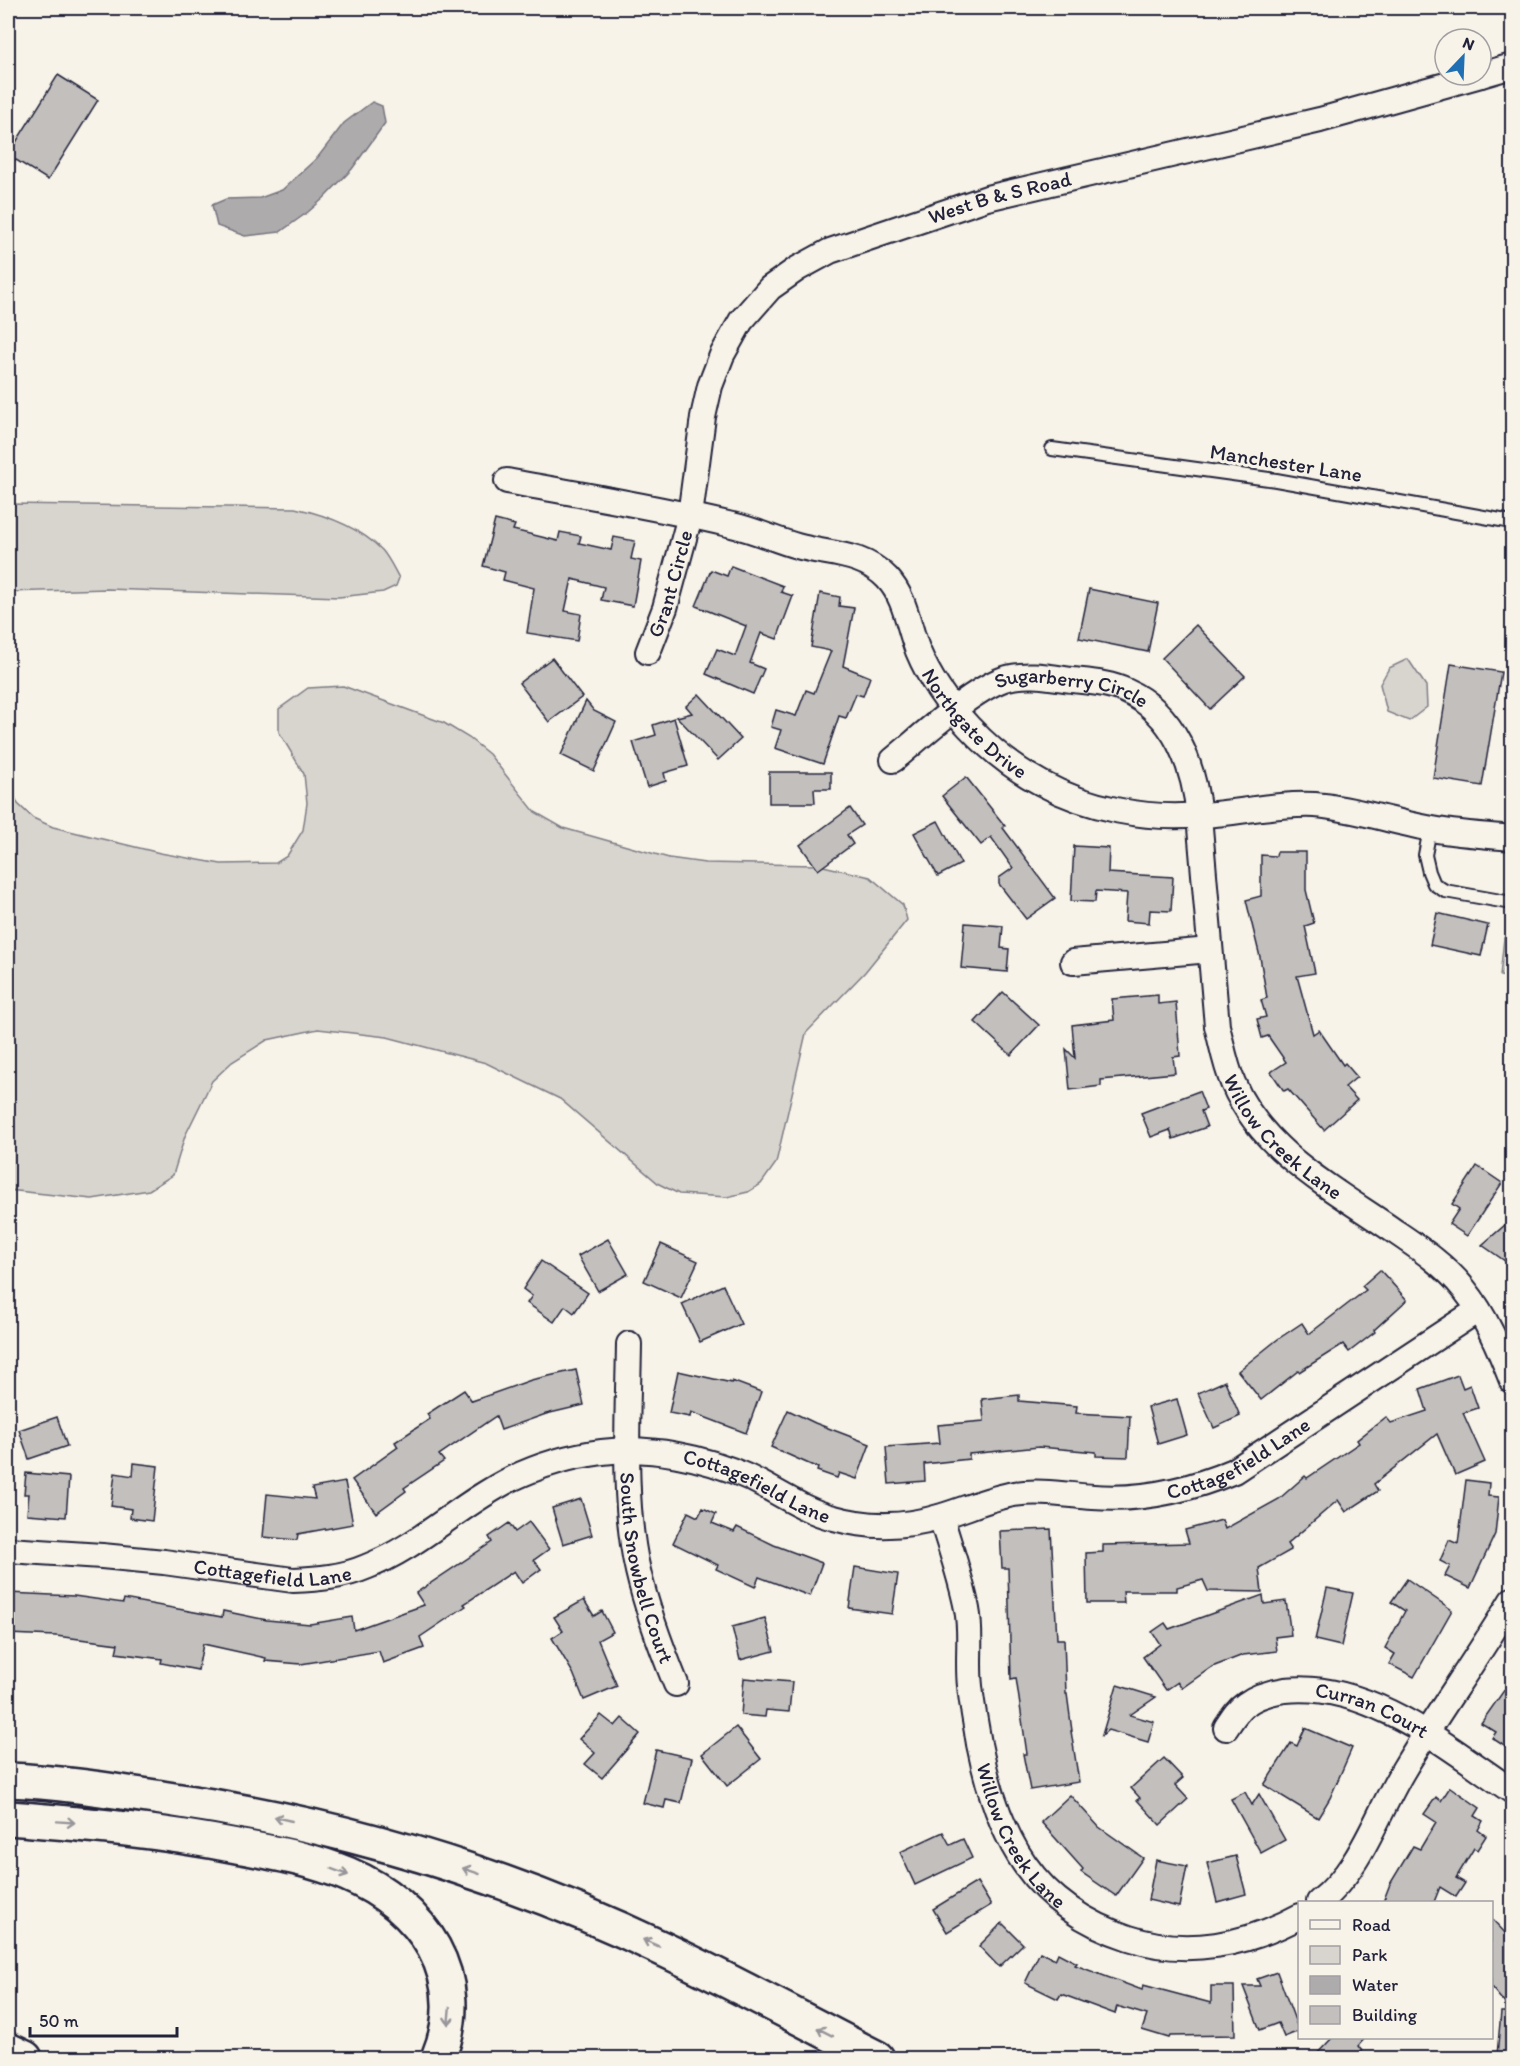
<svg xmlns="http://www.w3.org/2000/svg" width="1520" height="2066" viewBox="0 0 1520 2066" font-family="Itim,sans-serif">
<rect width="100%" height="100%" fill="#f7f3e8"/>
<filter id="ink" filterUnits="userSpaceOnUse"><feTurbulence type="fractalNoise" baseFrequency=".0167" numOctaves="2"/><feDisplacementMap in="SourceGraphic" scale="12" xChannelSelector="R" yChannelSelector="G"/><feConvolveMatrix kernelMatrix="1 2 1 2 8 2 1 2 1" color-interpolation-filters="sRGB"/></filter>
<g filter="url(#ink)">
<!-- green -->
<g fill="#d8d5cf" stroke="#7d7c85" stroke-width="1.5">
<path d="M8,504L295,508C326,515 359,527 382,550C389,558 394,569 399,578L396,586L383,592L339,597L107,589L8,592Z"/>
<polygon points="1408,659 1426,686 1427,707 1409,721 1387,712 1380,684 1389,668"/>
<polygon points="343,686 444,723 469,738 489,754 535,812 563,828 669,858 705,863 819,865 870,877 903,905 907,920 865,972 806,1033 776,1163 761,1184 748,1192 727,1197 679,1194 659,1184 560,1099 486,1063 387,1037 318,1029 267,1040 232,1062 212,1081 185,1136 173,1175 149,1190 92,1199 8,1190 8,781 18,804 33,818 53,827 160,853 221,864 276,863 287,856 303,830 307,803 304,774 279,732 279,709 308,688"/>
<polygon points="1504,938 1512,939 1512,977 1500,976"/>
</g>
<!-- water -->
<polygon fill="#aeabad" stroke="#76747f" stroke-width="1.5" points="372,102 382,106 385,123 352,169 324,198 308,212 280,232 245,236 217,226 212,205 226,199 260,198 282,190 318,157 344,123"/>
<!-- building -->
<g fill="#c2bfbd" stroke="#22223b" stroke-width="1.5">
<polygon points="58,75 98,100 48,180 8,155"/>
<polygon points="495,520 515,525 513,530 558,541 560,532 581,536 579,543 611,550 614,537 635,541 631,559 641,561 633,606 601,600 604,587 572,579 565,611 581,614 577,641 527,633 534,588 503,580 505,572 483,566"/>
<polygon points="731,566 783,586 781,592 793,596 777,639 761,633 750,663 764,669 753,694 706,674 717,649 735,656 746,626 696,606 711,570 727,576"/>
<polygon points="1089,589 1158,603 1148,652 1079,638"/>
<polygon points="820,593 840,597 839,606 854,608 843,666 870,677 863,696 856,694 846,718 839,716 823,764 775,748 781,730 771,727 776,710 796,716 806,690 814,693 831,651 811,647"/>
<polygon points="1196,625 1245,676 1210,709 1162,658"/>
<polygon points="552,658 582,697 549,722 519,683"/>
<polygon points="1451,664 1501,672 1482,786 1433,778"/>
<polygon points="699,694 741,739 718,760 677,717 692,713 686,706"/>
<polygon points="586,701 594,711 616,722 594,771 561,755"/>
<polygon points="674,718 688,766 664,773 666,781 647,787 633,742 656,735 653,725"/>
<polygon points="769,772 831,772 831,789 814,789 815,803 769,803"/>
<polygon points="966,777 1005,826 1003,828 1055,898 1026,919 999,884 999,878 1013,868 991,837 981,845 942,796"/>
<polygon points="850,808 862,825 847,835 853,844 818,870 800,845"/>
<polygon points="938,821 961,864 938,876 914,833"/>
<polygon points="1074,846 1109,848 1108,873 1173,877 1171,911 1150,910 1149,923 1125,921 1127,893 1096,891 1095,902 1071,901"/>
<polygon points="1277,852 1306,852 1306,890 1314,923 1305,926 1315,973 1297,976 1313,1034 1319,1030 1343,1065 1345,1063 1357,1077 1345,1087 1357,1100 1324,1130 1288,1089 1284,1091 1271,1072 1286,1062 1268,1036 1262,1038 1257,1019 1266,1017 1261,1000 1267,998 1260,957 1246,900 1261,896 1261,855 1276,856"/>
<polygon points="1437,913 1488,925 1481,956 1430,945"/>
<polygon points="965,923 1003,926 1001,948 1009,949 1007,972 961,968"/>
<polygon points="1003,992 1039,1025 1011,1055 975,1022"/>
<polygon points="1158,995 1158,1004 1176,1002 1180,1056 1173,1057 1175,1073 1101,1080 1101,1086 1070,1090 1066,1049 1075,1058 1072,1025 1114,1020 1112,999"/>
<polygon points="1199,1091 1206,1109 1201,1111 1207,1127 1173,1139 1170,1130 1151,1137 1141,1113"/>
<polygon points="1477,1166 1502,1183 1467,1236 1449,1224 1459,1209 1452,1204"/>
<polygon points="1512,1219 1512,1254 1505,1261 1482,1245"/>
<polygon points="608,1239 628,1274 598,1291 578,1256"/>
<polygon points="661,1244 698,1261 681,1298 644,1281"/>
<polygon points="541,1261 588,1293 574,1313 565,1306 554,1322 527,1303 532,1296 523,1289"/>
<polygon points="1380,1270 1407,1300 1374,1330 1375,1332 1349,1352 1343,1344 1299,1372 1298,1371 1261,1400 1238,1371 1278,1339 1302,1323 1309,1334 1366,1290 1362,1286"/>
<polygon points="723,1285 741,1324 700,1342 682,1304"/>
<polygon points="576,1370 584,1405 546,1414 501,1430 496,1416 439,1455 444,1461 404,1488 406,1491 376,1513 352,1480 398,1447 395,1442 430,1419 427,1414 464,1390 472,1401 531,1380"/>
<polygon points="678,1371 732,1383 732,1381 761,1392 746,1433 691,1412 690,1417 669,1413"/>
<polygon points="1458,1375 1463,1388 1470,1385 1478,1408 1463,1413 1485,1462 1455,1475 1437,1434 1374,1484 1378,1491 1346,1512 1338,1500 1287,1544 1291,1550 1259,1568 1262,1592 1208,1591 1203,1580 1177,1587 1177,1591 1123,1591 1124,1603 1087,1603 1086,1553 1103,1552 1103,1545 1189,1543 1185,1530 1222,1520 1225,1529 1279,1499 1305,1476 1307,1478 1359,1443 1357,1440 1386,1417 1391,1423 1427,1411 1420,1389"/>
<polygon points="1225,1381 1240,1416 1214,1428 1198,1393"/>
<polygon points="1019,1395 1019,1401 1077,1406 1076,1413 1130,1416 1128,1457 1096,1456 1096,1452 1039,1447 969,1454 969,1459 924,1464 925,1481 889,1484 886,1447 940,1443 938,1425 984,1421 982,1399"/>
<polygon points="1177,1399 1187,1435 1158,1444 1148,1407"/>
<polygon points="788,1410 815,1423 870,1444 857,1479 839,1473 837,1478 817,1471 818,1468 771,1447"/>
<polygon points="57,1417 67,1446 29,1459 19,1430"/>
<polygon points="134,1463 158,1466 152,1521 130,1518 131,1509 111,1506 115,1473 133,1476"/>
<polygon points="26,1473 69,1477 66,1517 27,1514 29,1494 24,1494"/>
<polygon points="1466,1480 1489,1483 1488,1496 1499,1497 1495,1534 1470,1588 1445,1576 1450,1566 1440,1561 1449,1540 1458,1544"/>
<polygon points="345,1482 353,1524 298,1534 297,1540 263,1537 267,1494 315,1499 312,1488"/>
<polygon points="581,1499 592,1535 563,1544 552,1508"/>
<polygon points="703,1508 716,1514 712,1523 734,1532 737,1527 774,1545 822,1563 810,1596 759,1577 755,1587 716,1569 718,1565 673,1543 688,1512 698,1517"/>
<polygon points="529,1522 549,1549 534,1560 541,1569 522,1583 514,1571 464,1604 466,1606 420,1637 424,1648 383,1663 379,1651 301,1664 265,1661 266,1658 203,1644 198,1670 161,1663 162,1659 116,1653 118,1644 56,1636 8,1634 8,1593 74,1596 123,1603 124,1599 222,1617 223,1611 267,1620 310,1624 352,1617 354,1630 424,1605 416,1593 492,1542 489,1537 509,1523 515,1532"/>
<polygon points="1051,1529 1057,1639 1064,1639 1066,1694 1067,1694 1072,1731 1071,1731 1079,1782 1030,1790 1023,1754 1027,1754 1016,1678 1011,1679 1008,1568 1002,1568 1000,1531"/>
<polygon points="855,1567 898,1574 892,1614 849,1608"/>
<polygon points="1407,1579 1452,1610 1414,1677 1389,1664 1395,1654 1385,1648 1405,1611 1391,1602"/>
<polygon points="1327,1588 1353,1593 1341,1646 1315,1640"/>
<polygon points="1263,1595 1264,1604 1286,1601 1291,1635 1275,1637 1277,1651 1243,1655 1212,1667 1182,1688 1178,1682 1166,1690 1143,1657 1160,1644 1152,1632 1165,1623 1169,1629"/>
<polygon points="584,1600 594,1616 602,1611 613,1632 598,1640 617,1686 584,1700 573,1673 552,1638 563,1631 554,1617"/>
<polygon points="765,1618 774,1651 740,1660 732,1627"/>
<polygon points="744,1678 792,1682 789,1712 766,1710 765,1717 741,1715"/>
<polygon points="1512,1679 1512,1751 1492,1738 1496,1732 1481,1723"/>
<polygon points="1117,1685 1156,1697 1130,1715 1154,1722 1148,1742 1108,1730 1102,1735"/>
<polygon points="601,1715 615,1726 622,1718 640,1734 602,1778 585,1764 595,1753 579,1739"/>
<polygon points="736,1727 761,1759 727,1786 702,1754"/>
<polygon points="1305,1728 1352,1748 1330,1798 1318,1818 1264,1785 1291,1743 1297,1746"/>
<polygon points="656,1750 692,1758 681,1803 666,1800 664,1808 643,1803"/>
<polygon points="1164,1758 1183,1778 1175,1785 1188,1799 1160,1825 1137,1800 1140,1798 1131,1788"/>
<polygon points="1450,1787 1480,1808 1475,1816 1483,1821 1478,1830 1486,1836 1477,1850 1474,1848 1456,1878 1465,1883 1456,1897 1440,1887 1434,1902 1383,1902 1390,1884 1413,1846 1420,1849 1436,1822 1424,1814 1436,1797 1441,1801"/>
<polygon points="1245,1792 1252,1805 1259,1794 1285,1840 1261,1853 1231,1799"/>
<polygon points="1070,1795 1099,1827 1143,1858 1116,1896 1081,1872 1083,1869 1041,1822"/>
<polygon points="943,1832 950,1845 963,1839 972,1858 915,1885 900,1852"/>
<polygon points="1236,1856 1246,1894 1217,1902 1207,1863"/>
<polygon points="1156,1860 1187,1866 1179,1907 1148,1900"/>
<polygon points="977,1882 991,1905 947,1932 933,1909"/>
<polygon points="1491,1918 1512,1940 1512,2057 1497,2055 1501,2012 1512,2012 1491,1987"/>
<polygon points="1002,1923 1023,1944 999,1967 979,1946"/>
<polygon points="1040,1952 1055,1960 1058,1953 1077,1963 1075,1965 1142,1990 1143,1985 1211,2003 1211,1986 1234,1986 1235,2035 1170,2036 1169,2038 1142,2030 1147,2015 1117,2006 1115,2014 1061,1994 1058,1999 1025,1983"/>
<polygon points="1277,1972 1299,2031 1284,2037 1278,2023 1260,2030 1243,1986 1260,1986 1257,1979"/>
<polygon points="1333,2037 1366,2037 1358,2046 1362,2051 1355,2058 1313,2058"/>
</g>
<g fill="none" stroke-linecap="round" stroke-linejoin="round">
<defs>
<g id="service">
<polyline points="1052,449 1276,480 1512,522"/>
<polyline points="1430,829 1425,855 1429,872 1434,884 1445,891 1512,903"/>
</g>
<g id="minor">
<polyline points="1481,75 1512,66"/>
<path id="s1" d="M507,481C582,495 658,507 732,525C755,530 775,540 797,546C829,555 862,552 887,578C906,598 908,626 918,651C940,704 990,756 1041,783C1089,809 1147,820 1201,815C1239,813 1277,803 1315,805C1353,808 1390,821 1427,828C1455,834 1484,835 1512,838"/>
<path id="s2" d="M648,652L665,608L690,516L703,417L710,386L722,355L741,321L770,288L797,269L830,251L987,198L1320,120L1481,75"/>
<path id="s3" d="M893,760C922,736 970,691 1004,679C1026,672 1050,677 1072,680C1090,682 1110,683 1126,691C1175,713 1194,766 1199,816L1217,1026C1222,1045 1225,1064 1233,1083C1262,1152 1335,1190 1394,1231C1419,1248 1445,1265 1464,1289C1486,1316 1500,1350 1512,1381"/>
<polyline points="1073,962 1210,950"/>
<path id="s4" d="M629,1344C628,1415 622,1503 638,1571C647,1610 661,1647 676,1684"/>
<path id="s5" d="M941,1517C950,1547 961,1578 967,1609C972,1634 967,1660 970,1686C972,1706 976,1725 979,1744C998,1838 1033,1907 1129,1938C1186,1957 1247,1945 1300,1916"/>
<path id="s6" d="M8,1550L102,1556L164,1562L293,1580C318,1579 343,1577 366,1567C419,1547 460,1504 511,1479C540,1465 570,1456 602,1452C650,1446 704,1457 748,1477C777,1491 802,1510 834,1518C869,1528 907,1527 942,1516C966,1509 989,1498 1014,1494C1041,1490 1066,1495 1093,1497C1143,1501 1189,1490 1234,1471L1478,1310"/>
<path id="s7" d="M1226,1728C1232,1719 1237,1710 1246,1704C1258,1695 1272,1692 1285,1690C1369,1681 1447,1747 1512,1791"/>
<path d="M1319,1902C1362,1868 1376,1815 1404,1769C1438,1712 1478,1657 1512,1600"/>
</g>
<g id="motorway">
<path d="M8,1780C61,1782 115,1791 168,1799C340,1824 506,1874 663,1949C735,1983 806,2022 877,2058"/>
<path d="M8,1818C85,1824 161,1831 237,1846C274,1853 312,1859 347,1874C423,1906 472,1977 438,2058"/>
<polyline points="8,2050 25,2058"/>
</g>
</defs>
<!-- service casing -->
<use href="#service" stroke="#22223b" stroke-width="16"/>
<!-- minor casing -->
<use href="#minor" stroke="#22223b" stroke-width="28"/>
<!-- motorway casing -->
<use href="#motorway" stroke="#22223b" stroke-width="38"/>
<!-- service -->
<use href="#service" stroke="#f7f3e8" stroke-width="12"/>
<!-- minor -->
<use href="#minor" stroke="#f7f3e8" stroke-width="24"/>
<!-- motorway -->
<use href="#motorway" stroke="#f7f3e8" stroke-width="33"/>
</g>
<!-- one-way arrows -->
<defs><path id="oneway-shaft" d="M-6 0H5M1.5-3L5.5 0L1.5 3" fill="none" stroke-width="1.6" stroke-linecap="round" stroke-linejoin="round" transform="scale(1.5)"/></defs>
<g stroke="#97959a">
<use href="#oneway-shaft" transform="translate(283 1819) rotate(-167)"/>
<use href="#oneway-shaft" transform="translate(66 1822) rotate(4)"/>
<use href="#oneway-shaft" transform="translate(471 1871) rotate(-161)"/>
<use href="#oneway-shaft" transform="translate(340 1872) rotate(20)"/>
<use href="#oneway-shaft" transform="translate(651 1943) rotate(-156)"/>
<use href="#oneway-shaft" transform="translate(449 2016) rotate(95)"/>
<use href="#oneway-shaft" transform="translate(825 2032) rotate(-153)"/>
</g>
</g>
<g text-anchor="middle" stroke-width="6" stroke-linejoin="round" paint-order="stroke">
<!-- street labels -->
<g font-size="21" fill="#22223b" stroke="#f7f3e8">
<text dy="7" stroke="none"><textPath href="#s2" startOffset="639">West B &amp; S Road</textPath></text>
<text transform="translate(1286 463) rotate(9)" y="7">Manchester Lane</text>
<text dy="7" stroke="none"><textPath href="#s2" startOffset="72">Grant Circle</textPath></text>
<text dy="7" stroke="none"><textPath href="#s3" startOffset="207">Sugarberry Circle</textPath></text>
<text dy="7" stroke="none"><textPath href="#s1" startOffset="568">Northgate Drive</textPath></text>
<text dy="7" stroke="none"><textPath href="#s3" startOffset="758">Willow Creek Lane</textPath></text>
<text dy="7" stroke="none"><textPath href="#s6" startOffset="1290">Cottagefield Lane</textPath></text>
<text dy="7" stroke="none"><textPath href="#s6" startOffset="788">Cottagefield Lane</textPath></text>
<text dy="7" stroke="none"><textPath href="#s6" startOffset="266">Cottagefield Lane</textPath></text>
<text dy="7" stroke="none"><textPath href="#s4" startOffset="226">South Snowbell Court</textPath></text>
<text dy="7" stroke="none"><textPath href="#s7" startOffset="164">Curran Court</textPath></text>
<text dy="7" stroke="none"><textPath href="#s5" startOffset="334">Willow Creek Lane</textPath></text>
</g>
</g>
<!-- margin -->
<rect width="1520" height="2066" fill="none" stroke="#f7f3e8" stroke-width="30"/>
<rect x="15" y="15" width="1490" height="2036" fill="none" stroke="#22223b" stroke-width="2" filter="url(#ink)"/>
<!-- legend -->
<rect x="1298" y="1901" width="195" height="138" fill="#f7f3e8" stroke="#a29fa3" stroke-width="1.5"/>
<rect x="1310" y="1920" width="30" height="9" fill="#f7f3e8" stroke="#a29fa3" stroke-width="1.5"/>
<text x="1352" y="1931" font-size="18" fill="#22223b">Road</text>
<rect x="1310" y="1946" width="30" height="18" fill="#d8d5cf" stroke="#a29fa3" stroke-width="1.5"/>
<text x="1352" y="1961" font-size="18" fill="#22223b">Park</text>
<rect x="1310" y="1976" width="30" height="18" fill="#aeabad" stroke="#a29fa3" stroke-width="1.5"/>
<text x="1352" y="1991" font-size="18" fill="#22223b">Water</text>
<rect x="1310" y="2006" width="30" height="18" fill="#c2bfbd" stroke="#a29fa3" stroke-width="1.5"/>
<text x="1352" y="2021" font-size="18" fill="#22223b">Building</text>
<!-- north arrow -->
<g transform="translate(1463 57) rotate(23)"><circle r="28" fill="#f7f3e8" stroke="#a29fa3" stroke-width="1.5"/>
<path d="M0-4.5L10 22L0 15L-10 22Z" fill="#1f6fb2"/>
<text y="-9" font-size="16" font-weight="bold" text-anchor="middle" fill="#22223b">N</text>
</g>
<!-- scale -->
<path d="M30 2027v9h147v-9" fill="none" stroke="#22223b" stroke-width="3"/>
<text x="39" y="2027" font-size="18" fill="#22223b" stroke="#f7f3e8" stroke-width="4.5" paint-order="stroke">50 m</text>
</svg>
